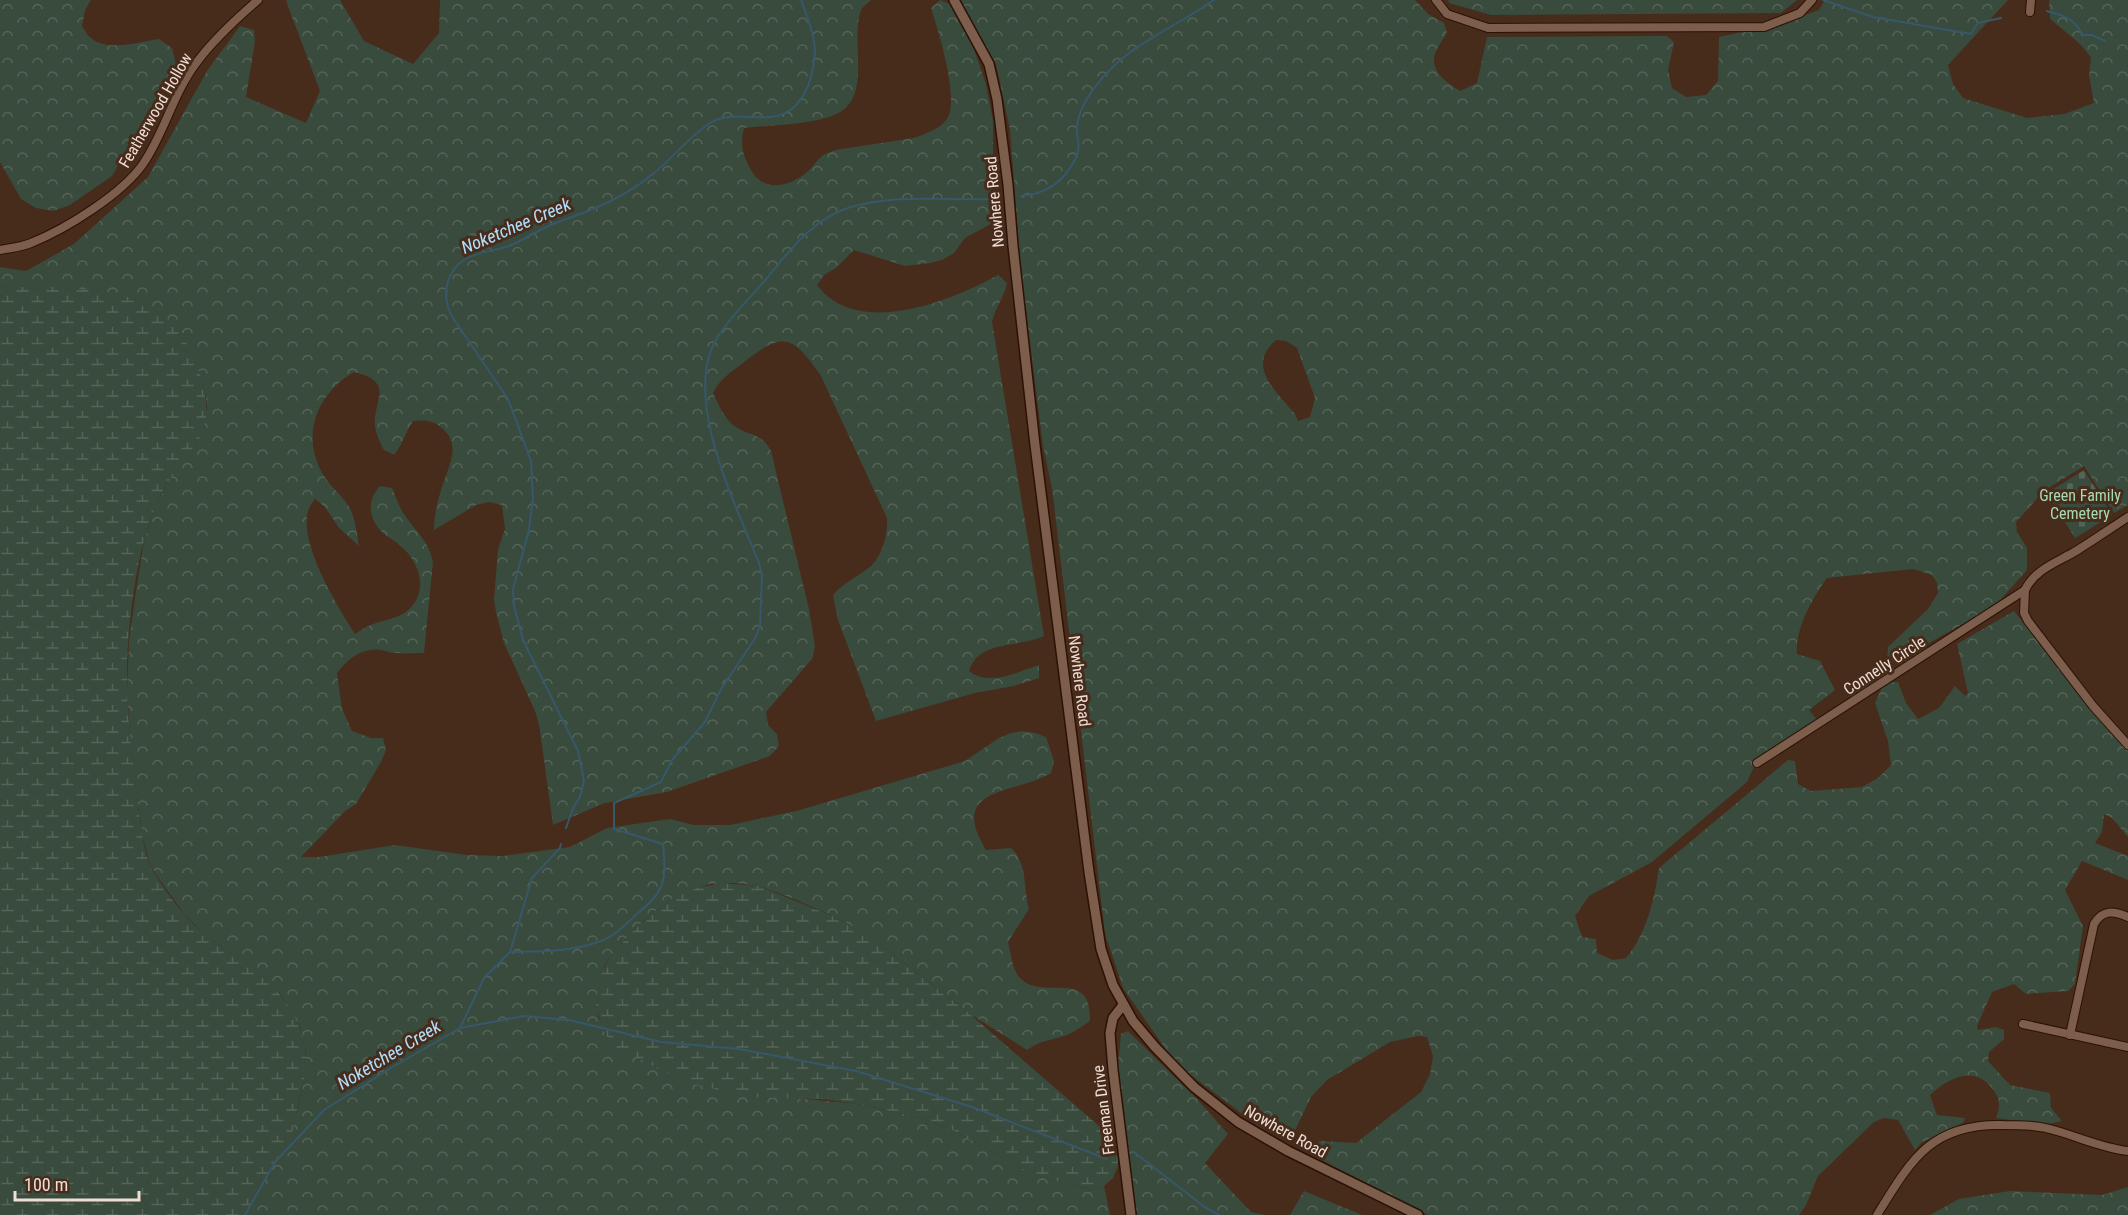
<svg xmlns="http://www.w3.org/2000/svg" width="2128" height="1215" viewBox="0 0 2128 1215" font-family="'Roboto Condensed',sans-serif">
<defs>
<pattern id="forest-crowns" width="20" height="18" patternUnits="userSpaceOnUse" patternTransform="scale(1.5)"><rect width="20" height="18" fill="#384b3d"/><path d="M2 6a3 3 0 1 1 6 0M12 15a3 3 0 1 1 6 0" fill="none" stroke="#556458"/></pattern>
<pattern id="wetland-marsh" width="20" height="14" patternUnits="userSpaceOnUse" patternTransform="scale(1.5)"><rect width="20" height="14" fill="#384b3d"/><path d="M1 5h8M5 5V1M11 12h8M15 12V8" fill="none" stroke="#556458"/></pattern>
<pattern id="cemetery-stones" width="16" height="16" patternUnits="userSpaceOnUse" patternTransform="scale(1.5)"><rect width="16" height="16" fill="#384b3d"/><path d="M2 7V4a2 2 0 0 1 4 0v3zM10 15v-3a2 2 0 0 1 4 0v3z" fill="#556458"/></pattern>
</defs>
<rect width="100%" height="100%" fill="#472b1b"/>
<!-- forest -->
<g fill="url(#forest-crowns)" fill-rule="evenodd">
<path d="M0,0H91L85,10L82,26C85,30 87,35 91,38C107,52 140,42 159,39L172,48L176,64L112,176L70,205L53,211L36,208L21,199L0,162Z"/>
<path d="M288,0H340L364,41L413,64L439,33L440,0H871C868,3 863,6 861,10C849,42 875,101 832,116C804,125 773,125 744,128C740,144 742,153 750,168C761,192 788,188 806,173C812,168 816,161 822,156C826,153 831,152 835,150L914,138C925,134 940,129 947,119C960,99 938,30 931,8L940,0L951,4L974,49L986,84L993,121V167L999,216L989,225L965,238L954,253L942,260L930,263L905,266L854,250L836,268L824,275L817,285C857,339 951,301 998,275L1007,283C1004,298 995,308 992,322L1044,636C1018,648 978,640 969,671C989,687 1017,672 1039,665V678L1014,686L975,693L876,721L838,620L833,595C844,582 858,577 871,566C883,555 888,533 887,518L821,376C792,334 783,331 743,363C731,372 720,379 713,393C718,404 724,417 733,425C748,437 761,431 771,451L809,609L815,646L812,659L766,712L768,725L777,734L779,746L770,756L667,792L605,803L553,825L539,724L535,711L504,643L496,612L494,600L498,549L505,529L502,505L489,502L476,505L434,530C434,514 438,499 443,484C449,465 461,445 443,429C433,420 425,420 413,421C405,433 403,444 394,455L383,449C380,442 376,434 375,426C372,402 397,382 354,372C316,394 300,437 324,476C332,489 347,499 352,513C356,523 357,535 359,546L339,528L325,507L315,499C312,503 309,507 308,511C299,544 337,606 355,634C360,631 365,627 371,625C382,620 397,619 406,612C428,595 422,566 403,548C397,541 387,538 381,531C368,517 367,500 380,486L392,488C396,497 399,507 404,514C415,531 429,541 433,562L424,653C415,653 405,654 396,653C391,653 386,651 382,650C363,647 348,658 337,673L342,709L352,731L371,738H383L386,750L381,762L356,804L345,811L301,857H319L395,845L467,855L503,856L570,847L607,828L670,819L694,825H730L800,810L965,761L999,738L1011,733L1023,731L1035,733L1046,737L1054,761L1051,773C1014,795 947,786 986,850L1011,848C1028,864 1023,887 1029,909L1008,942C1011,954 1012,969 1020,978C1042,1002 1092,966 1090,1021C1082,1026 1074,1033 1064,1036C1048,1041 1042,1040 1027,1050L970,1014L872,938L840,919L794,899L759,886L734,883L709,884L674,898L654,912L635,929L610,956L604,967L598,1016L608,1039L785,1097L859,1104L920,1118L955,1131L1021,1168L1044,1178L1092,1190L1104,1186L1110,1215H245L275,1162L288,1148L305,1077L306,1052L300,1027L281,995L263,977L203,933L185,915L156,875L150,864L143,839L131,753L127,690L129,640L136,591L144,541L155,506L173,473L196,444L207,408L206,396L199,372L183,338L157,311L135,299L0,286V267L26,271L74,244L148,177L207,71L240,26L254,30L255,41L246,97L306,123L320,91L286,1Z"/>
<path d="M958,0H1415L1428,14L1444,23L1447,33C1443,40 1434,51 1434,59C1433,74 1449,84 1460,91L1477,83L1487,37L1667,36L1674,42L1668,70L1672,88L1686,97L1706,95L1718,81L1719,37L1780,24L1819,10L1825,0H2008L1948,65L1953,84L1963,98L2027,118L2064,114L2094,103L2089,76L2091,57L2079,43L2050,19L2049,0H2128V505L2114,513L2084,466L2045,490L2016,522L2017,532L2027,548V570L1995,606L1895,662L1887,661L1888,647L1928,609L1938,593L1937,583L1932,575L1913,569L1827,578C1812,599 1795,629 1797,654L1820,661L1835,690L1809,710L1818,721L1758,758L1747,782L1652,862L1589,896L1575,916L1582,937L1596,939L1597,953L1613,960L1626,958C1647,933 1654,900 1659,868L1788,760L1795,761L1798,784L1811,791L1862,787L1878,778L1891,765L1888,741L1875,703L1884,683L1898,682L1906,703L1918,719L1939,708L1955,686L1965,696L1968,693L1957,644L2014,611L2110,732L2128,751V837L2112,818L2104,814L2102,832L2095,843L2128,856V880L2082,861L2065,890L2083,926L2075,984L2068,991L2026,994L2014,984L1992,992L1977,1026L1978,1030L1996,1027L2004,1030V1039L1989,1052L1988,1061L2010,1085L2050,1093L2051,1108L2062,1121L2044,1125L1996,1118C2001,1104 2000,1098 1991,1087C1973,1065 1948,1078 1930,1095L1937,1115L1965,1118L1963,1123L1922,1142L1915,1150L1898,1120L1884,1118L1874,1122L1818,1176L1806,1205L1799,1215H1428L1314,1156L1313,1146L1320,1141L1356,1143L1421,1092L1430,1074L1433,1056L1427,1037L1418,1036L1390,1042L1327,1080L1311,1097L1290,1141L1260,1127L1176,1064L1123,988L1105,933L1052,488L1043,446L1021,271L1010,130L996,64ZM1276,340L1286,341L1297,348L1315,398L1310,417L1298,421L1295,414C1277,392 1245,366 1276,340Z"/>
<polygon points="1448,0 1797,0 1781,13 1491,15 1449,3"/>
<polygon points="1128,1031 1197,1099 1228,1134 1205,1163 1251,1212 1265,1215 1136,1215 1116,1083 1121,1034"/>
<polygon points="2128,1187 2128,1215 1930,1215 1959,1199 2010,1191 2102,1195"/>
<polygon points="1304,1191 1362,1215 1290,1215"/>
</g>
<!-- wetland -->
<g fill="url(#wetland-marsh)">
<path d="M0,286C68,292 154,275 190,350C204,379 216,417 195,445C179,467 163,485 154,510C138,551 132,599 128,643C124,695 131,745 137,797C141,823 142,854 156,876C170,897 186,920 206,935C224,950 245,961 263,977C288,999 307,1030 306,1064C306,1078 301,1092 298,1105C295,1118 293,1133 289,1145C286,1153 279,1157 274,1164C263,1180 255,1198 245,1215H0Z"/>
<polygon points="721,883 759,886 840,919 872,938 970,1014 1106,1132 1117,1154 1118,1166 1113,1178 1104,1186 1092,1190 1044,1178 1021,1168 955,1131 920,1118 859,1104 822,1099 746,1097 683,1081 612,1045 602,1028 596,1004 599,979 610,956 635,929 654,912 674,898 697,888"/>
</g>
<!-- cemetery -->
<polygon fill="url(#cemetery-stones)" points="2084,470 2112,515 2075,538 2047,493"/>
<g fill="none" stroke-linecap="round" stroke-linejoin="round">
<!-- stream -->
<g stroke="#37576a" stroke-width="2">
<polyline points="1823,0 1873,17 1971,34 1978,23 2001,18"/>
<path d="M2047,11C2067,17 2072,17 2083,35H2092L2105,41"/>
<path d="M1021,196C1045,194 1061,184 1073,163C1075,159 1078,155 1078,151C1080,143 1076,136 1077,128C1077,120 1082,108 1085,102C1117,47 1166,34 1214,0"/>
<path d="M566,828L573,808L580,797L584,781L578,751L523,640L514,606L513,589L529,530L533,498L531,461L508,399L451,315C444,299 444,283 455,268C468,252 491,252 509,246C524,240 538,230 553,224C565,219 576,216 588,211C611,202 635,189 654,173C674,157 690,135 712,122C731,112 750,119 770,117C803,114 813,81 815,52C815,36 807,15 801,0"/>
<path d="M510,952C541,951 572,952 601,941C615,936 627,923 638,913C648,905 660,894 663,881C666,869 664,856 663,844L614,829V803L661,782L672,760L705,722L721,689L756,637L760,625L762,575L759,563C736,505 681,397 717,338C729,318 752,296 767,278C789,251 813,219 848,208C896,193 949,201 998,199"/>
<polyline points="460,1028 524,1016 569,1020 661,1042 739,1049 856,1071 972,1107 1107,1159"/>
<polyline points="1134,1152 1206,1208 1219,1215"/>
<polyline points="245,1215 275,1162 324,1110 391,1068 460,1028 484,978 510,952 532,878 560,848 561,844"/>
</g>
<defs>
<g id="minor">
<polyline points="1436,0 1447,14 1488,28 1764,27 1800,13 1812,0"/>
<polyline points="2030,12 2031,0"/>
<path d="M0,250C10,248 22,247 31,243C66,229 122,194 143,164C165,132 173,93 197,62C214,39 236,19 258,0"/>
<polyline points="2025,590 2024,613 2028,621 2093,706 2128,745"/>
<path d="M1757,763L2025,590C2035,569 2058,562 2076,551C2094,540 2111,528 2128,517"/>
<polyline points="2023,1024 2128,1047"/>
<path d="M2070,1035L2094,924C2103,909 2114,911 2128,917"/>
<path d="M1877,1215C1911,1160 1931,1123 2003,1125C2021,1125 2039,1125 2057,1131C2081,1138 2103,1148 2128,1151"/>
</g>
<g id="tertiary">
<polyline points="954,0 989,64 997,99 1008,185 1013,246 1035,445 1089,872 1101,949 1113,985 1133,1021 1155,1047 1194,1087 1238,1122 1288,1151 1418,1215"/>
<polyline points="1123,1005 1113,1018 1110,1033 1113,1070 1131,1215"/>
</g>
</defs>
<!-- minor casing -->
<use href="#minor" stroke="#2c1204" stroke-width="10"/>
<!-- tertiary casing -->
<use href="#tertiary" stroke="#2c1204" stroke-width="12"/>
<!-- minor -->
<use href="#minor" stroke="#7d5d4c" stroke-width="8"/>
<!-- tertiary -->
<use href="#tertiary" stroke="#7d5d4c" stroke-width="9"/>
</g>
<g text-anchor="middle" stroke-width="6" stroke-linejoin="round" paint-order="stroke">
<!-- street labels -->
<g font-size="16" fill="#f0ded4" stroke="#472b1b">
<text transform="translate(155 110) rotate(-60)" y="6">Featherwood Hollow</text>
<text transform="translate(994 202) rotate(-95)" y="6">Nowhere Road</text>
<text transform="translate(1884 665) rotate(-33)" y="6">Connelly Circle</text>
<text transform="translate(1080 681) rotate(83)" y="6">Nowhere Road</text>
<text transform="translate(1103 1110) rotate(-97)" y="6">Freeman Drive</text>
<text transform="translate(1286 1131) rotate(29)" y="6">Nowhere Road</text>
</g>
<!-- park labels -->
<g font-size="16" fill="#a5dcb4" stroke="#472b1b">
<text x="2080" y="501">Green Family<tspan x="2080" dy="18">Cemetery</tspan></text>
</g>
<!-- water labels -->
<g font-size="18" font-style="italic" fill="#b1e0fd" stroke="#472b1b">
<text transform="translate(516 226) rotate(-23)" y="6">Noketchee Creek</text>
<text transform="translate(389 1055) rotate(-31)" y="6">Noketchee Creek</text>
</g>
</g>
<!-- scale -->
<path d="M15 1191v9h124v-9" fill="none" stroke="#f0ded4" stroke-width="3"/>
<text x="24" y="1191" font-size="18" fill="#f0ded4" stroke="#472b1b" stroke-width="4.5" paint-order="stroke">100 m</text>
</svg>
